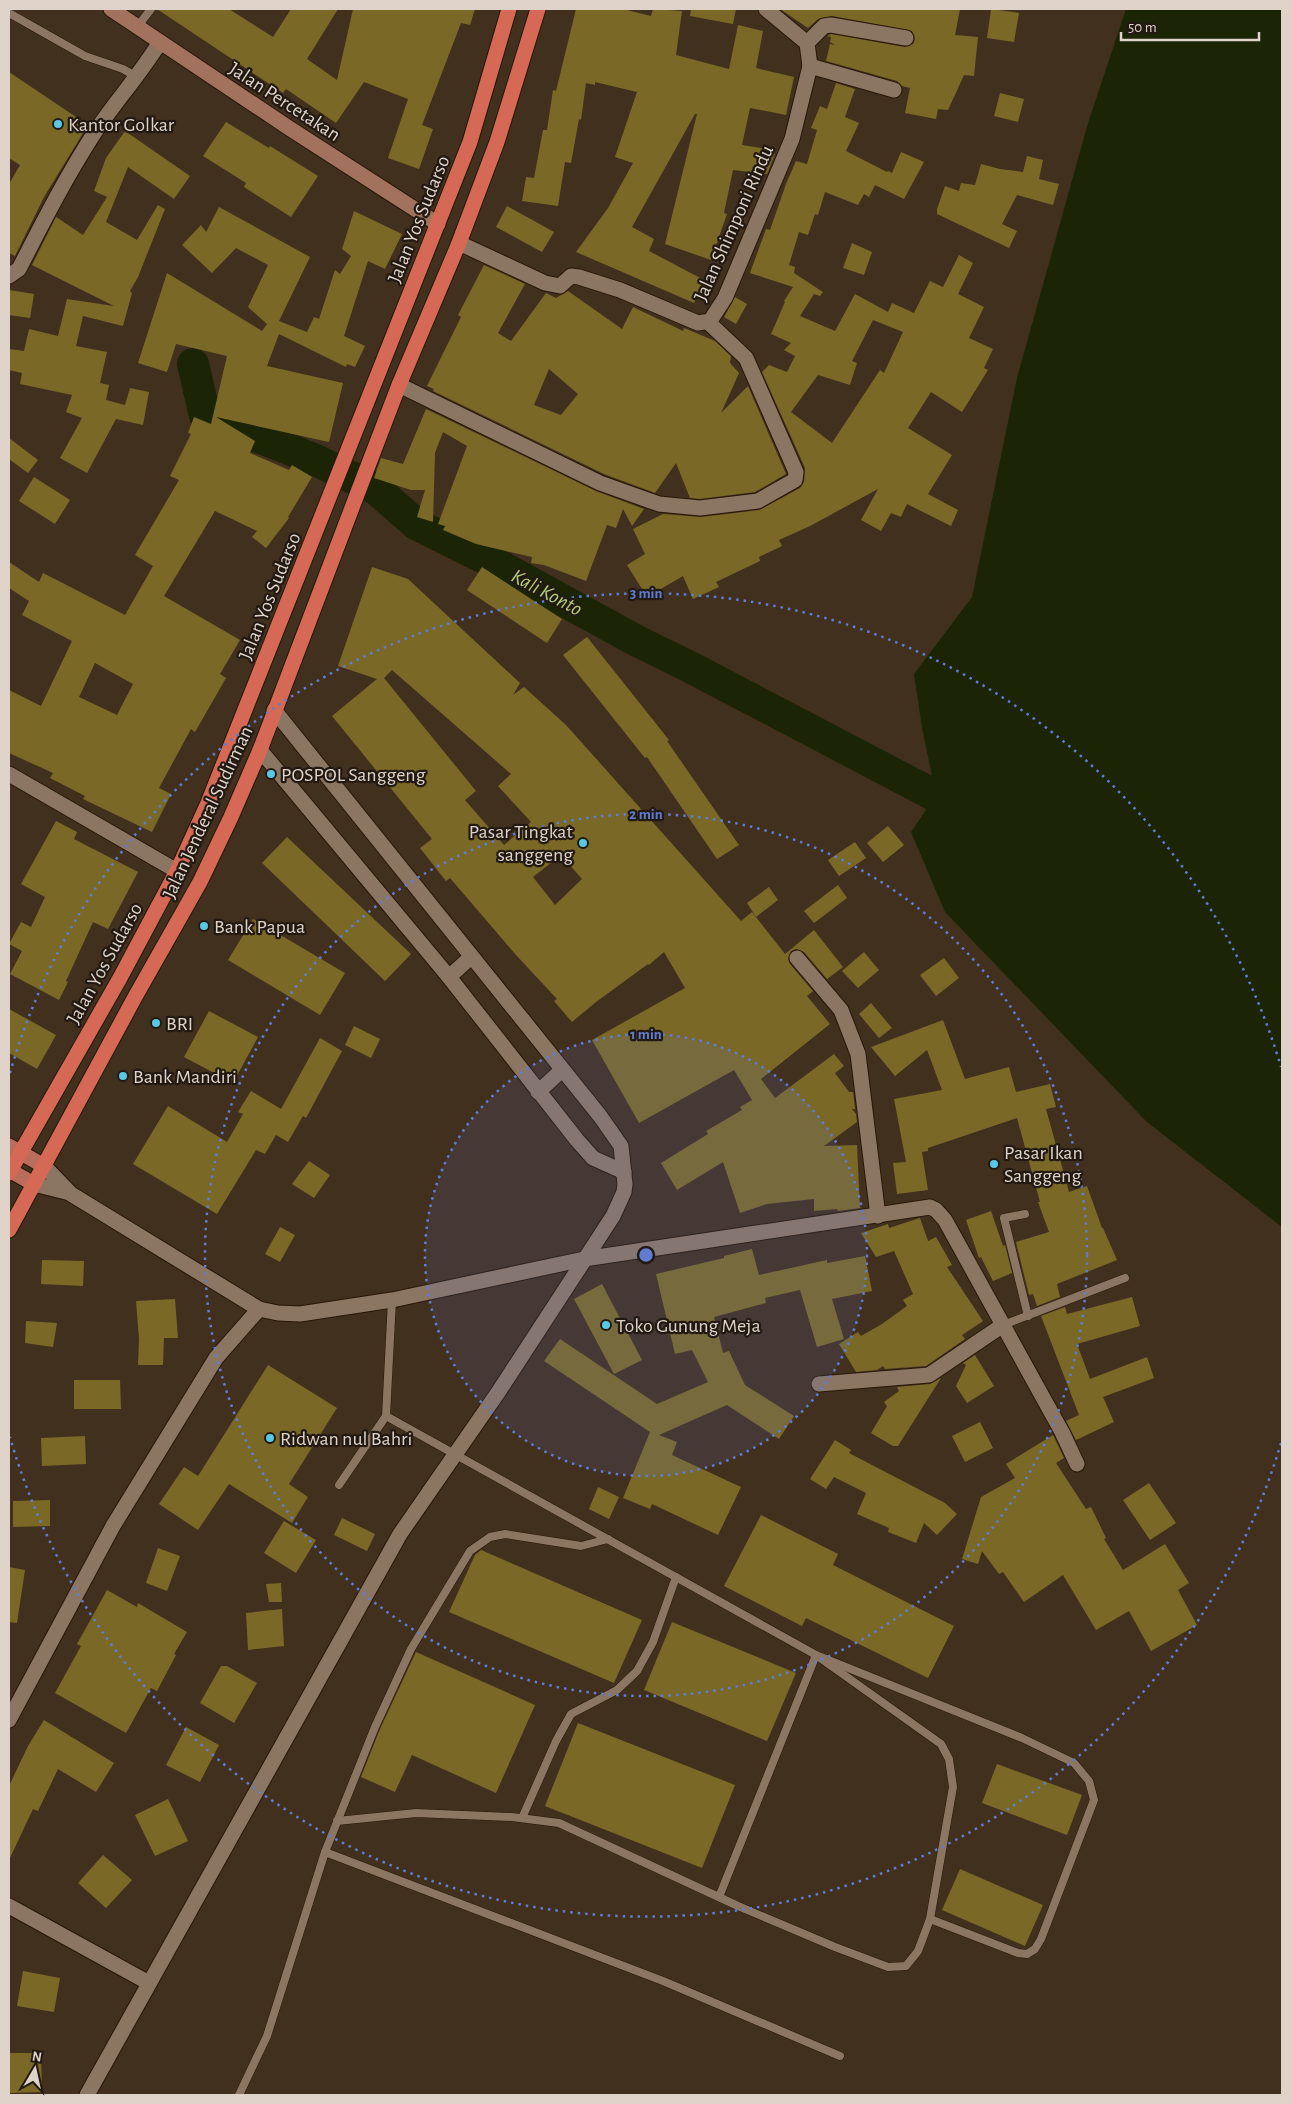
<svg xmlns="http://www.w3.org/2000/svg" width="1291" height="2104" viewBox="0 0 1291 2104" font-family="'Alegreya Sans',sans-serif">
<rect width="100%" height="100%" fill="#42301f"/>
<!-- water -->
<polygon fill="#1b2405" points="1126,9 1282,9 1282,1227 1147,1122 945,912 911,832 936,795 922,728 914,674 972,597 1017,378 1088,123"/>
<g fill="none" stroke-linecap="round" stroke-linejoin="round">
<!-- river -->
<polyline stroke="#1b2405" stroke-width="32" points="193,364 205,416 243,433 261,438 311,458 376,489 416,524 502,567 637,641 690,667 936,796"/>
</g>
<!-- building -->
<g fill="#7a6827" fill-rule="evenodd">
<polygon points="157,9 229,9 273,37 291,9 338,9 307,59 337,80 353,9 475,9 470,25 461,23 422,125 433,129 419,169 388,158 408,99 364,82 336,123 286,89 283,93"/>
<polygon points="576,9 623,9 651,16 653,9 682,11 676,55 729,69 738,25 763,31 756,68 794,77 786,115 750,108 742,145 768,149 768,152 775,154 767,174 733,170 724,213 727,214 711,260 665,244 697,114 695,114 632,227 654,239 649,251 704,280 694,303 576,252 608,208 633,163 615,157 637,92 595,82 595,85 586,83 581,120 579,119 571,163 565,162 558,206 522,201 526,177 534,178 543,130 547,130 553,90 556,91"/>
<polygon points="691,9 736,9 733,24 690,16"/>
<polygon points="780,9 960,9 955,35 978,37 974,76 964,75 948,110 938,109 936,119 905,113 910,88 902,86 897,81 826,61 830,44 835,45 830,42 831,37 827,36 831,34 905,47 913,44 915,39 912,31 832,16 818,19 808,28"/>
<polygon points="991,9 1019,13 1014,42 987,38"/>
<polygon points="9,72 88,125 44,197 15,256 9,253 9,184 20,165 9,158"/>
<path d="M836,83L855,89L845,117L859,123L846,151L887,172L888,171L892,173L901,152L924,162L904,199L875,185L869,197L864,194L858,205L825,192L818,215L815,214L808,235L799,232L789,265L795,267L794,273L823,292L820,296L814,294L800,316L835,331L855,294L888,312L892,303L914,313L930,281L943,287L959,255L973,263L958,294L984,307L969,338L993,349L984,368L988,370L962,412L931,392L908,428L952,455L928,494L958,510L951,526L907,504L901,517L891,513L881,531L861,520L878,489L810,526L779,540L782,546L759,557L760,561L716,582L719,587L693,599L683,576L647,597L627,565L645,554L633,529L663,514L701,517L759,510L800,488L804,482L805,468L762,372L769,365L787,372L795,356L784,350L791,343L771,334L785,302L784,301L793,287L750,273L766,229L770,230L786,184L796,161L807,164L817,130L811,128L820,106L827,109ZM873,320L903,332L884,373L880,370L832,443L791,412L818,375L850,385L857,363L852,361Z"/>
<polygon points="1000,93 1024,99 1018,122 994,116"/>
<polygon points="226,122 269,148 270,146 318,176 291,217 244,187 246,183 203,156"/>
<polygon points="125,131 190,176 174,199 128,167 106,222 137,240 158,205 165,209 138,277 130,291 132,293 123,326 83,316 76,346 107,352 100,383 109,385 106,400 125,405 130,388 149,392 143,425 116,419 87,473 60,458 82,418 66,412 72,395 20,384 22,373 9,370 9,349 24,351 29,329 58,336 67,299 114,306 32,265 56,217 83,235 107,197 94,191 106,158"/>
<polygon points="1027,156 1043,160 1039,179 1059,184 1053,205 1017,195 1002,224 1017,231 1009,248 937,214 937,209 945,186 959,191 961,183 975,185 981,164 1000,169 1023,172"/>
<polygon points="507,206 554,232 542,252 496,227"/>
<path d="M219,207L310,257L279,321L307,332L314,317L319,319L335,270L340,274L351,256L342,249L354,211L402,234L385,269L368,261L344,336L365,346L355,367L347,364L346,367L279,334L267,366L343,383L329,442L216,417L255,441L250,453L289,470L292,465L312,477L288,517L289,518L266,548L252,537L257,531L215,511L164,596L240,640L220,674L226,678L195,732L191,729L159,788L171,794L152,832L83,799L85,796L50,778L53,773L9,753V690L41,706L72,641L22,615L29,601L9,588V562L39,582L43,573L125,615L153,566L135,555L179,480L170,476L191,434L188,433L194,417L211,424L227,356L176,344L167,372L138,363L167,273L262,331L267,324L248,307L268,265L236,248L212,273L182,245L201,225L206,232ZM95,663L133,684L117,715L79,697Z"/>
<polygon points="852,243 872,252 864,275 843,268"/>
<path d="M484,265L525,284L498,333L511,341L546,293L556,298L568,291L622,329L633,307L683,331L684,328L715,341L731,356L730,363L739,373L721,413L748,386L786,474L755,492L700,499L690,498L676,463L655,493L604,474L433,391L434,389L427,386L461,317L458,315ZM549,369L578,394L561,415L534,405Z"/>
<polygon points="9,290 34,294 30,318 9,315"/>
<polygon points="735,297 747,304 736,324 724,317"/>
<polygon points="426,409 596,491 644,509 632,526 623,509 616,528 607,525 586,581 544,565 531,563 532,557 476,544 443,530 445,526 438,524 467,446 443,432 435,453 433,522 417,517 425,490 411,490 374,478 381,458 403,464"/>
<polygon points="9,438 38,460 28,473 9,459"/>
<polygon points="34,477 70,500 55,524 19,501"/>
<path d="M372,567L408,579L520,683L513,695L524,687L566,725L741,921L752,912L785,954L814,930L843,967L827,979L804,952L796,949L791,951L788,959L790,964L813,991L807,996L830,1024L761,1079L775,1098L834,1054L844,1066L835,1073L849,1092H853L855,1109H852L856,1114L857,1122L824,1146L857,1145L860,1208L838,1211L837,1209L814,1211V1199L767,1204L740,1213L723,1162L677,1190L661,1163L708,1134L706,1131L742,1110L740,1107L752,1100L734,1070L639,1123L592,1040L685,988L664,952L649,965L648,964L596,1002L572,1022L554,1001L557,999L516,955L450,878L446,881L420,848L432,839L332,716L377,679L338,666ZM392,670L511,774L498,786L531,822L504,845L465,800L476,791L384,678ZM561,855L582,879L555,905L533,877Z"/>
<polygon points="482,567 562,619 547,643 467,590"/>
<polygon points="587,637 669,740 667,741 739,845 717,859 647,757 645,758 563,655"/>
<polygon points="56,821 77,832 74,839 138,872 108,929 93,922 66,981 68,982 59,1000 10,974 22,951 9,944 21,922 31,927 45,897 21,884"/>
<polygon points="888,826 904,845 883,862 867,843"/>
<polygon points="287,837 411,954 385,981 262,863"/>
<polygon points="855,842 866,858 839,876 828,860"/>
<polygon points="838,885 847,898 814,923 804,911"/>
<polygon points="769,887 778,900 756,917 747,903"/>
<polygon points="253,919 345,973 320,1015 228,960"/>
<polygon points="864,952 879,970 858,988 842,971"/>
<polygon points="944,958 959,978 936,996 920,975"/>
<polygon points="871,1003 892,1028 879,1038 859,1014"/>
<polygon points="9,1009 56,1035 37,1069 9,1053"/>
<polygon points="209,1011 258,1037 233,1083 184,1057"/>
<polygon points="943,1020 965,1079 1009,1067 1016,1092 1050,1084 1056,1107 1046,1109 1069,1192 1087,1186 1102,1228 1103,1228 1117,1260 1057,1284 1060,1297 1037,1306 1033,1294 1029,1295 1016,1242 1049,1232 1038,1202 1040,1202 1017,1118 928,1148 928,1151 922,1152 928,1190 897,1194 893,1163 906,1162 894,1099 942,1090 927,1050 895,1076 871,1047"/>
<polygon points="354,1026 380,1039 371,1058 345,1045"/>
<polygon points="320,1038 342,1051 306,1118 303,1116 288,1142 276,1135 265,1154 256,1150 217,1214 133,1164 168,1106 227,1142 243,1114 238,1112 251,1091 281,1109"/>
<polygon points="309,1161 330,1175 314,1198 292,1184"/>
<polygon points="991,1211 1003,1246 1005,1245 1012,1273 993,1281 981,1257 979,1258 966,1220"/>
<polygon points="920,1218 928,1241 936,1237 952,1265 947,1267 983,1321 962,1335 965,1339 926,1366 885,1369 883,1366 877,1370 856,1372 839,1344 858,1332 861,1336 882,1324 907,1306 903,1300 913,1294 894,1251 876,1257 861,1233 888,1224 889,1228"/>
<polygon points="280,1227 295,1235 280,1262 265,1254"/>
<polygon points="752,1249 759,1275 827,1260 827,1263 865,1256 872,1291 832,1299 844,1339 817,1347 800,1290 765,1298 766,1303 714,1317 723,1353 729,1351 745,1385 794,1416 779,1439 727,1405 659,1435 677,1442 672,1455 741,1487 718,1535 652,1504 650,1509 623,1498 650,1432 544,1361 560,1339 657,1404 708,1382 692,1350 675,1354 656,1274 724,1258 724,1256"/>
<polygon points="42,1260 84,1261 83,1286 41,1284"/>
<polygon points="602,1284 642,1360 614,1374 574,1299"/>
<polygon points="1132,1297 1140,1326 1077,1344 1090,1379 1147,1357 1154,1378 1103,1397 1114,1422 1076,1440 1066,1421 1079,1415 1041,1316 1065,1307 1067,1314"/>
<polygon points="175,1299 178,1338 164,1338 163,1365 138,1365 139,1339 136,1301"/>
<polygon points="26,1321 57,1323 53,1347 25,1343"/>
<polygon points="975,1355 994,1386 967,1403 956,1386 966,1365 963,1363"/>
<polygon points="268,1365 337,1408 289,1484 308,1497 292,1523 229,1484 198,1530 159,1504 184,1467 198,1476"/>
<polygon points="941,1378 898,1446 893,1446 871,1433 887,1406 884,1402 899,1391 897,1387 930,1384"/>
<polygon points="74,1380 120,1380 121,1409 74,1409"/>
<polygon points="980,1422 993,1448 965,1462 952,1436"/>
<polygon points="1053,1435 1064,1458 1056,1463 1086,1509 1091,1507 1106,1538 1104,1539 1123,1570 1165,1544 1189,1583 1178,1590 1197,1625 1151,1651 1129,1611 1096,1630 1063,1575 1024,1602 1003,1572 999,1574 982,1551 978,1564 962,1559 981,1497 1015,1478 1006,1464"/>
<polygon points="85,1436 86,1464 42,1466 41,1438"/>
<polygon points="835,1440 851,1450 849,1453 945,1503 957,1514 937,1535 924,1523 916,1543 888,1532 889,1528 857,1514 866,1493 834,1477 826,1489 810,1479"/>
<polygon points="1149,1483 1176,1523 1150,1540 1123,1500"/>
<polygon points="598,1487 619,1497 609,1519 589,1509"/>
<polygon points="50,1500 50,1526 13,1527 13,1501"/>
<polygon points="761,1515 838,1554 833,1565 954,1626 928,1678 806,1618 802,1626 724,1586"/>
<polygon points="342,1518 375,1534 367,1551 334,1535"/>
<polygon points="284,1521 316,1540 296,1573 264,1553"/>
<polygon points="158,1548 180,1556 167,1591 146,1583"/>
<polygon points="481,1550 642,1620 614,1683 449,1612 475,1555"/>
<polygon points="9,1567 25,1570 17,1623 9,1622"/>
<polygon points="281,1583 282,1602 269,1602 266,1584"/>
<polygon points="107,1590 137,1607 138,1603 187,1632 174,1654 176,1655 157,1691 151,1688 126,1733 55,1693 81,1646 77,1644"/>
<polygon points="282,1609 284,1646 248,1650 246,1613"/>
<polygon points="672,1622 796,1673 767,1741 644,1690"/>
<polygon points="416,1652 535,1705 496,1793 412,1755 395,1792 361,1777 380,1729"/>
<polygon points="221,1666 227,1666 257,1683 234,1723 200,1703"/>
<polygon points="44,1720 114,1763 96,1792 58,1769 38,1811 33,1809 9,1860 9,1786 28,1746"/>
<polygon points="578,1723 735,1785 702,1868 545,1806"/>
<polygon points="186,1727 219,1745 200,1782 166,1765"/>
<polygon points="997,1764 1082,1795 1067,1835 982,1803"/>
<polygon points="168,1799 188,1841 155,1856 135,1815"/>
<polygon points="103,1855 132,1880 106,1908 78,1883"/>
<polygon points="960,1869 1043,1905 1025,1946 942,1910"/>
<polygon points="23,1971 60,1978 54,2012 17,2006"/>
<polygon points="9,2053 41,2053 42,2092 9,2093"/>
</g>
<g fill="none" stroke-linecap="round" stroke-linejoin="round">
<defs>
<g id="lane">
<polyline points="9,13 85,56 123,69 135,76"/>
<polyline points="138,26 151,9"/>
<polyline points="1025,1214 1004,1218 1028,1316"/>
<polyline points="1003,1325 1125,1278"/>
<polyline points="339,1485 386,1416"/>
<polyline points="522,1818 556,1741 571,1714 617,1690 637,1671 653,1642 676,1577"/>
<polyline points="337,1821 416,1813 512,1817 559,1823 738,1906 835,1947 888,1967 906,1966 918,1951 930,1919 953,1787 949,1759 941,1744 816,1655 386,1416 392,1300"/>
<polyline points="325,1852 663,1981 840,2056"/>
<polyline points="719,1897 816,1655 1022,1738 1074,1763 1089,1781 1094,1800 1041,1939 1035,1949 1027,1954 1018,1953 930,1919"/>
<polyline points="239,2095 267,2036 325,1852 375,1727 411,1649 470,1551 490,1537 505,1534 581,1546 608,1539"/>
</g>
<g id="street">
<polyline points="807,43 824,26 831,25 906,38"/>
<polyline points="810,66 894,90"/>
<polyline points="459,243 545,283 560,286 571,276 579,277 620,290 698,323 710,321 725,298 792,139 810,66 807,43 766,9"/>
<path d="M9,276L19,269C43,222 67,175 95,132C116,101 141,73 160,42"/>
<polyline points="399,385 600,483 659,504 700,508 758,501 795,480 796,472 746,358 708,322"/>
<polyline points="260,750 449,977 577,1140 593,1158 624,1172"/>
<polyline points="9,774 177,871"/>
<polyline points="797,958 841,1010 858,1054 878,1216"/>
<polyline points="449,977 471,957"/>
<polyline points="538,1092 562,1070"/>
<polyline points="44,1166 71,1194 259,1309 278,1313 300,1314 392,1300 584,1259 930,1207 936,1210 945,1220 1062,1432 1077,1464"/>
<polyline points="34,1184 70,1193"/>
<polyline points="819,1384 929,1375 1003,1325"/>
<polyline points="9,1720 113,1526 216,1358 259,1309"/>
<polyline points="9,1906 149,1983"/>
<polyline points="87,2095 400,1534 499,1391 613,1216 624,1192 625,1184 621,1146 600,1116 274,710"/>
</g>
<polyline id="secondary" points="111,9 289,128 438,224"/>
<g id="primary">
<polyline points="9,1146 44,1166"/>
<polyline points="9,1170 34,1184"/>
</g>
<g id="highway">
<polyline points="9,1173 120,978 177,871 208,803 470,142 509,9"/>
<polyline points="9,1230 135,997 200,882 231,817 260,750 358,492 399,385 459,243 497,142 538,9"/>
</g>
</defs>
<!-- lane casing -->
<use href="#lane" stroke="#281707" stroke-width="9"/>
<!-- street casing -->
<use href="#street" stroke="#281707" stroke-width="17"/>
<!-- secondary casing -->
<use href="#secondary" stroke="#281707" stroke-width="17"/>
<!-- primary casing -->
<use href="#primary" stroke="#281707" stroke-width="17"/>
<!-- highway casing -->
<use href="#highway" stroke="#281707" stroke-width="17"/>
<!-- lane -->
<use href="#lane" stroke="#8b7663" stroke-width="8"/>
<!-- street -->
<use href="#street" stroke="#8b7663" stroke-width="15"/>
<!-- secondary -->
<use href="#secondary" stroke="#a2725f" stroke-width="15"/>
<!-- primary -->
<use href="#primary" stroke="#b86e5b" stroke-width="15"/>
<!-- highway -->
<use href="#highway" stroke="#d66956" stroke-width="15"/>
</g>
<!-- distance rings -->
<circle cx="646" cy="1255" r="221" fill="#617dd3" fill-opacity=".12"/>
<g fill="none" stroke="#617dd3" stroke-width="2.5" stroke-dasharray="2.5 5">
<circle cx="646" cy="1255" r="221"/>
<circle cx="646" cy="1255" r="441"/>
<path d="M1281 1443A662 662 0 0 1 10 1437M10 1073A662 662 0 0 1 1281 1067"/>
</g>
<!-- markers -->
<g fill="#59c8e4" stroke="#221a12" stroke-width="2">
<circle cx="58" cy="124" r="5"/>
<circle cx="271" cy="774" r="5"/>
<circle cx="583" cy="843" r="5"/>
<circle cx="204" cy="926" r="5"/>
<circle cx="156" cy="1023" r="5"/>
<circle cx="123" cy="1076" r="5"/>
<circle cx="994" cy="1164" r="5"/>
<circle cx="606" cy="1325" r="5"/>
<circle cx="270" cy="1438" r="5"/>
</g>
<g text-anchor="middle" stroke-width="4.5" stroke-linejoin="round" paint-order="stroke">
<!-- street labels -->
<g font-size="20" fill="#dfd3c9" stroke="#221a12">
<text transform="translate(285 101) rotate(33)" y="7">Jalan Percetakan</text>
<text transform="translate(418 219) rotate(-68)" y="7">Jalan Yos Sudarso</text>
<text transform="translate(733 223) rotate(-66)" y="7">Jalan Shimponi Rindu</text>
<text transform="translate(269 596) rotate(-68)" y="7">Jalan Yos Sudarso</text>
<text transform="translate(207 812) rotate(-65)" y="7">Jalan Jenderal Sudirman</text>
<text transform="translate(104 963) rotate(-61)" y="7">Jalan Yos Sudarso</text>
</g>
<!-- poi labels -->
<g font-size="20" fill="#dfd3c9" stroke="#221a12" text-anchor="start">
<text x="68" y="131">Kantor Golkar</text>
<text x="281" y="781">POSPOL Sanggeng</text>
<text x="573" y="838" text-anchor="end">Pasar Tingkat<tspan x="573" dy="23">sanggeng</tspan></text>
<text x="214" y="933">Bank Papua</text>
<text x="166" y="1030">BRI</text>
<text x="133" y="1083">Bank Mandiri</text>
<text x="1004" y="1159">Pasar Ikan<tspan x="1004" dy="23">Sanggeng</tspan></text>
<text x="616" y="1332">Toko Gunung Meja</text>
<text x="280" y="1445">Ridwan nul Bahri</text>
</g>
<!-- water labels -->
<g font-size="21" font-style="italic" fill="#b0cd77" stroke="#221a12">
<text transform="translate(547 592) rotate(28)" y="7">Kali Konto</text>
</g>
</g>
<circle cx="646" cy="1255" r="8" fill="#617dd3" stroke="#221a12" stroke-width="2.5"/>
<g font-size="15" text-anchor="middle" font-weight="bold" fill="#617dd3" stroke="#221a12" stroke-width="4.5" stroke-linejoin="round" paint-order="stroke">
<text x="646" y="598">3 min</text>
<text x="646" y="819">2 min</text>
<text x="646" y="1039">1 min</text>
</g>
<!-- border -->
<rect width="1291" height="2104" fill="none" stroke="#dfd3c9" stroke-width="20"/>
<!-- north arrow -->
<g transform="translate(35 2069) rotate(9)" stroke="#221a12" stroke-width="4" paint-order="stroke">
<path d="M0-4L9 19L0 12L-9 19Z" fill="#dfd3c9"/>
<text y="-8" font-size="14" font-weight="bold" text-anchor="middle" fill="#dfd3c9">N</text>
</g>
<!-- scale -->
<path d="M1121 32v8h138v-8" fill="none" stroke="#dfd3c9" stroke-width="2.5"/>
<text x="1128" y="32" font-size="15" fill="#dfd3c9" stroke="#221a12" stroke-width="4" paint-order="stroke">50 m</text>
</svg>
